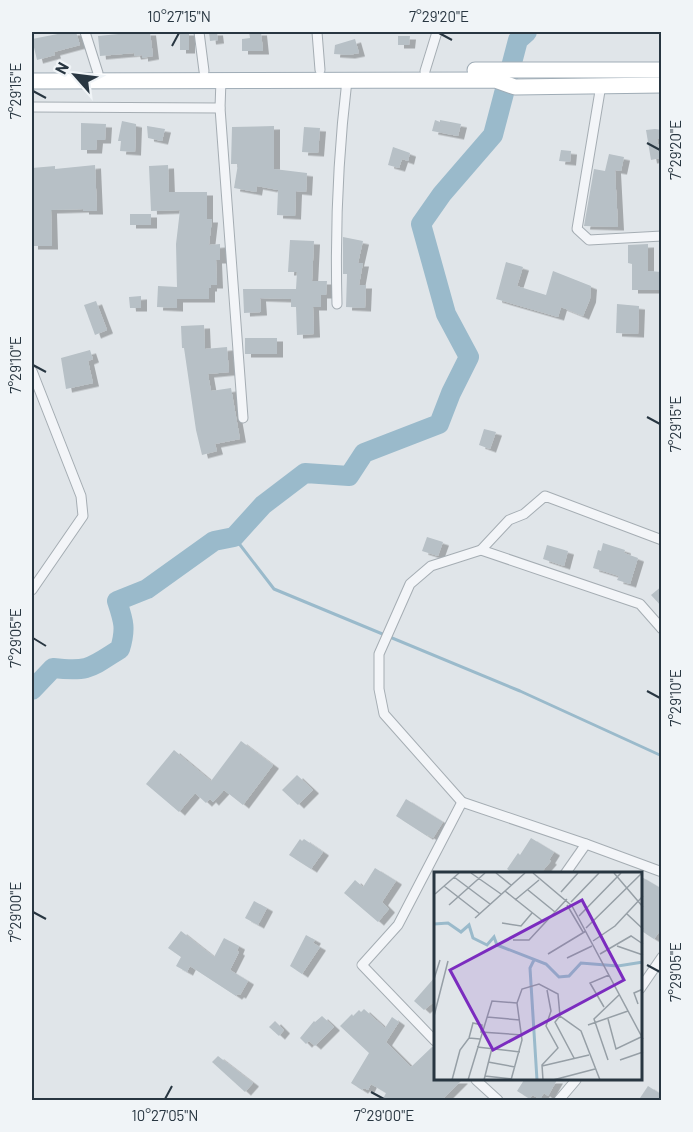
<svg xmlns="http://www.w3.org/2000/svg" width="693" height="1132" viewBox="0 0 693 1132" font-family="Barlow,sans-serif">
<defs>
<filter id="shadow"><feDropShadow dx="6" dy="3.5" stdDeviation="0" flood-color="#0004"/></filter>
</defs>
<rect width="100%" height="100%" fill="#e0e5e9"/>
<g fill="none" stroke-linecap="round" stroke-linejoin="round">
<!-- stream -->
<polyline stroke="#9abacb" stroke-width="3" points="234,537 274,589 520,691 662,756"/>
<!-- river -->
<path stroke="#9abacb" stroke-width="20" d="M32,690L53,668C89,672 90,668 120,649C126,629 124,622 117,601L147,589L214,541L234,537L263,505L305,473L349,476L364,453L439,424L451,393L469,357L446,314L421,224L442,194L493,135L518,40L527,32"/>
</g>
<!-- building -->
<g fill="#b7c0c6" filter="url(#shadow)">
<polygon points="68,32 76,32 80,45 54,52 55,55 37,60 32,39"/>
<polygon points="139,32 150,32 153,56 142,58 142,55 135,56 134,53 100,56 98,36"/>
<rect x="180" y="32" width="9" height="18"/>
<polygon points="209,32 217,32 218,40 210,41"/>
<polygon points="249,32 261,32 263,51 242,51 242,39 250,38"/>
<polygon points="398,36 410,36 409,45 398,45"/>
<polygon points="355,39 359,53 349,55 334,54 335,45"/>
<polygon points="435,120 440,122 440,120 461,124 458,136 432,131"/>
<polygon points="122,121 136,124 135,152 120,151 121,141 118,141"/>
<polygon points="81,123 106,124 105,140 97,140 96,150 81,150"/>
<polygon points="147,126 165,129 162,141 148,138"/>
<polygon points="274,126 274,169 307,173 306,192 296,191 295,216 277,215 278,190 257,186 256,192 234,188 238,164 231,164 232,127"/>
<polygon points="304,127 320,128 318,153 302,152"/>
<polygon points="655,129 662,130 662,139 657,139 661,158 651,160 646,130"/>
<polygon points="393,147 410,153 408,161 402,159 399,168 388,165"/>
<polygon points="561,150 571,151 570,162 559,161"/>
<polygon points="609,154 624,157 621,171 615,170 618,227 584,226 594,169 605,171"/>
<polygon points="95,165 97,211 83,211 83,209 51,210 52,246 32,246 32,168 55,166 55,169"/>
<polygon points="168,165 169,192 207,192 207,219 212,219 209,245 220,244 220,260 216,260 217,285 211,285 211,288 209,288 209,299 177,299 177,308 157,307 158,286 177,287 176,244 180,210 151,211 149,166"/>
<rect x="130" y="214" width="21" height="11"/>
<polygon points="343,237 363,241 358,263 363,263 359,285 366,285 365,308 346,307 347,274 343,274"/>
<polygon points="290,240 314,241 312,281 327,281 326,295 321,295 321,307 313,307 314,334 297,335 296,307 291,307 291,299 260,298 261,312 244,313 243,289 296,289 297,272 288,272"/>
<polygon points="648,244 648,271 662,272 662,290 632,290 632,264 628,263 628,245"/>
<polygon points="506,262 523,267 517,286 546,295 553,271 591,286 590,299 583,316 561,307 558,317 496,299"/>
<polygon points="141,296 141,308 130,308 129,297"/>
<polygon points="96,301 107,330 95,335 84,305"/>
<polygon points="617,304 639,306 638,334 616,333"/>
<polygon points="204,325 205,349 227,347 229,372 208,374 211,391 231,388 240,439 215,444 217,451 202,455 196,430 184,348 182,348 181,326"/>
<rect x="245" y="338" width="32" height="16"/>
<polygon points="90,350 93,359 88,361 93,383 66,389 61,358"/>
<polygon points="484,429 496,432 490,449 479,445"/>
<polygon points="427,537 443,542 438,556 422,551"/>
<polygon points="603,543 625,550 624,553 638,558 630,584 617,580 619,576 593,568 598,550 601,551"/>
<polygon points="547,545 568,551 564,566 543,559"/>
<polygon points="662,586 662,607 651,595"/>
<polygon points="241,741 273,765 243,805 224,790 213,802 210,799 206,803 195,793 179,812 146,784 174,750 211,781"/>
<polygon points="297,775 313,790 298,805 282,790"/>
<polygon points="406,799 443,822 433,838 428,835 427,836 396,816"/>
<polygon points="531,838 554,852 549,860 551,861 540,874 514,874 507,869 518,853 520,855"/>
<polygon points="300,839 302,841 304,839 323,852 311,869 289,855"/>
<polygon points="375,868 396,881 382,902 389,909 378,922 344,893 355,880 363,887"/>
<polygon points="640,876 662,889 662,928 654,939 640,930"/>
<polygon points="254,901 267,908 258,925 245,918"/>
<polygon points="181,931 214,957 224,938 239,946 237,951 239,952 230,970 248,981 240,995 238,994 236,996 190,966 187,972 176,966 181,957 168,948"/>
<polygon points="306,935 315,940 313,943 320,947 302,974 290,966"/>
<polygon points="435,977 435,1001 424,1010 414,1001"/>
<polygon points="364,1009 385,1028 392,1017 399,1022 386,1042 411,1067 432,1047 435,1048 435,1080 462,1080 441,1101 382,1101 386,1093 371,1084 368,1090 364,1088 362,1090 351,1083 369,1053 340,1026 352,1014 353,1016 359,1010 361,1012"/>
<polygon points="322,1016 334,1027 315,1046 309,1041 306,1044 300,1038 314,1021 315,1022"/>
<polygon points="275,1021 284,1030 279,1036 269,1027"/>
<polygon points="218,1056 253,1083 245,1092 212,1062"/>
<polygon points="524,1080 557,1080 548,1096 544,1093 540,1099 532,1095 530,1099 517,1091"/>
<polygon points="648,1086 662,1095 662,1101 638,1101"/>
</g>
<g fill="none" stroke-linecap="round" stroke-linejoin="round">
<defs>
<g id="minor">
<polyline points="85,32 98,73"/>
<polyline points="199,32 204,71"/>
<polyline points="317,32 320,70"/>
<polyline points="425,71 437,32"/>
<polyline points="221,80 220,108 243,418"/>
<polyline points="601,85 577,229 589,240 662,236"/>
<polyline points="32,107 220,108"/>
<path d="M337,304C335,229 338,155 347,80"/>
<polyline points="32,371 81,496 83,516 32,590"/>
<polyline points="662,540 545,496 524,514 509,520 481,550 431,566 410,584 379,654 379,689 384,714 462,802 586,844 662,872"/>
<polyline points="481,550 640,604 662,629"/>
<polyline points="565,874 586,844"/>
<polyline points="640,989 662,957"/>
<polyline points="435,1041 362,965 398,925 462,802"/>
<polyline points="476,1080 498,1100"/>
<polyline points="559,1100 576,1080"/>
</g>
<g id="primary">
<polyline points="475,70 662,70"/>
<polyline points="32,81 495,80 515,87 662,85"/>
</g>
</defs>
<!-- minor casing -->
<use href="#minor" stroke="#a5adb3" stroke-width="11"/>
<!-- primary casing -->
<use href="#primary" stroke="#9facb6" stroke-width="17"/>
<!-- minor -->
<use href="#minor" stroke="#f3f5f8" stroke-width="9"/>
<!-- primary -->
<use href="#primary" stroke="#fff" stroke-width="15"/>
</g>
<!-- ticks -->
<path fill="none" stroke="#283641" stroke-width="2" d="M439,33L452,40M172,46L179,33M33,91L46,98M647,143L660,150M33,365L46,372M647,417L660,424M33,638L46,646M647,691L660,698M33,912L46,919M647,965L660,972M371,1092L384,1099M165,1099L172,1086"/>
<!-- overview -->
<g transform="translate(434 872)">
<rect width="208" height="208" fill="#e0e5e9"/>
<path fill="none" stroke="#9abacb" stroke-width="3" d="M0,52L14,51L27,60L35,53L39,66L53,73L60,65L63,73L112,92L125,105L135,104L147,91L184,94L209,90M100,88L96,96L103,208"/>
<path fill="none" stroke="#969fa6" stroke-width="1.5" d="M37,1L67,22M62,1L77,13M99,1L138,34L209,167M180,1L209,35M20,5L56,32M10,14L46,42M94,18L121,40M71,19L110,50M127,20L144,1M1,22L25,1M81,28L105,8M137,30L165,1M15,33L51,1M133,33L149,60M193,42L209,57M145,44L187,1M41,46L91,1M68,51L87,54L98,41M152,56L208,1M79,68H95L133,27M159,69L181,54L209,24M183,74L209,83M114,82L152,59M166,82L197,64L209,72M133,86L158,74M0,107L6,88M204,132L200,121L209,117M170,135L156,111L175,103M0,144L14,89M126,144L121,150L140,186M53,145L86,148M174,147L182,177L207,165M154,153L194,139M35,166L39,151L48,153L47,160L88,163M43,175L86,180M174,188L160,147L185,123M186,188L209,180M54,190L81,195M108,194L155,183M51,204L78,207M18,208L26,178L35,166L46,167M34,208L58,129L83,131M50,208L58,176M77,208L88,168L83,131L88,117L105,112L124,122L126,144L147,159L166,208M109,208L108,193L124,176L112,154L117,139L113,118M119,208L161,197"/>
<path fill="#7b2cbf" fill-opacity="0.15" stroke="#7b2cbf" stroke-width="3" d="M148,28L190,108L59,178L16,98Z"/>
<rect width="208" height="208" fill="none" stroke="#283641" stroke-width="3"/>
</g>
<!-- border -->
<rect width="693" height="1132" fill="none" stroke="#f0f4f7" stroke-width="66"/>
<!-- north arrow -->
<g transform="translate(75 75) rotate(298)" stroke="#f0f4f7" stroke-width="4.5" paint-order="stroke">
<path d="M0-4.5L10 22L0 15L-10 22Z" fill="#283641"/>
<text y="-9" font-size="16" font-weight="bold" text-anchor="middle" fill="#283641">N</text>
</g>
<rect x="33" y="33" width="627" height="1066" fill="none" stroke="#283641" stroke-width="2"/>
<g font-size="15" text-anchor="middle" fill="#283641">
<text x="179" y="22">10°27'15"N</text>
<text x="439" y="22">7°29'20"E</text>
<text transform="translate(16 91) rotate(-90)" y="5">7°29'15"E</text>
<text transform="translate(676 150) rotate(-90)" y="5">7°29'20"E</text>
<text transform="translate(16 365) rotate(-90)" y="5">7°29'10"E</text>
<text transform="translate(676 424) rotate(-90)" y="5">7°29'15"E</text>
<text transform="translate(16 638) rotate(-90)" y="5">7°29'05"E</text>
<text transform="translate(676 698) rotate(-90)" y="5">7°29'10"E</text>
<text transform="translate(16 912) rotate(-90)" y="5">7°29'00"E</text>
<text transform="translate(676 972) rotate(-90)" y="5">7°29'05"E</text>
<text x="165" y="1121">10°27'05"N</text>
<text x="384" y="1121">7°29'00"E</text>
</g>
</svg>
